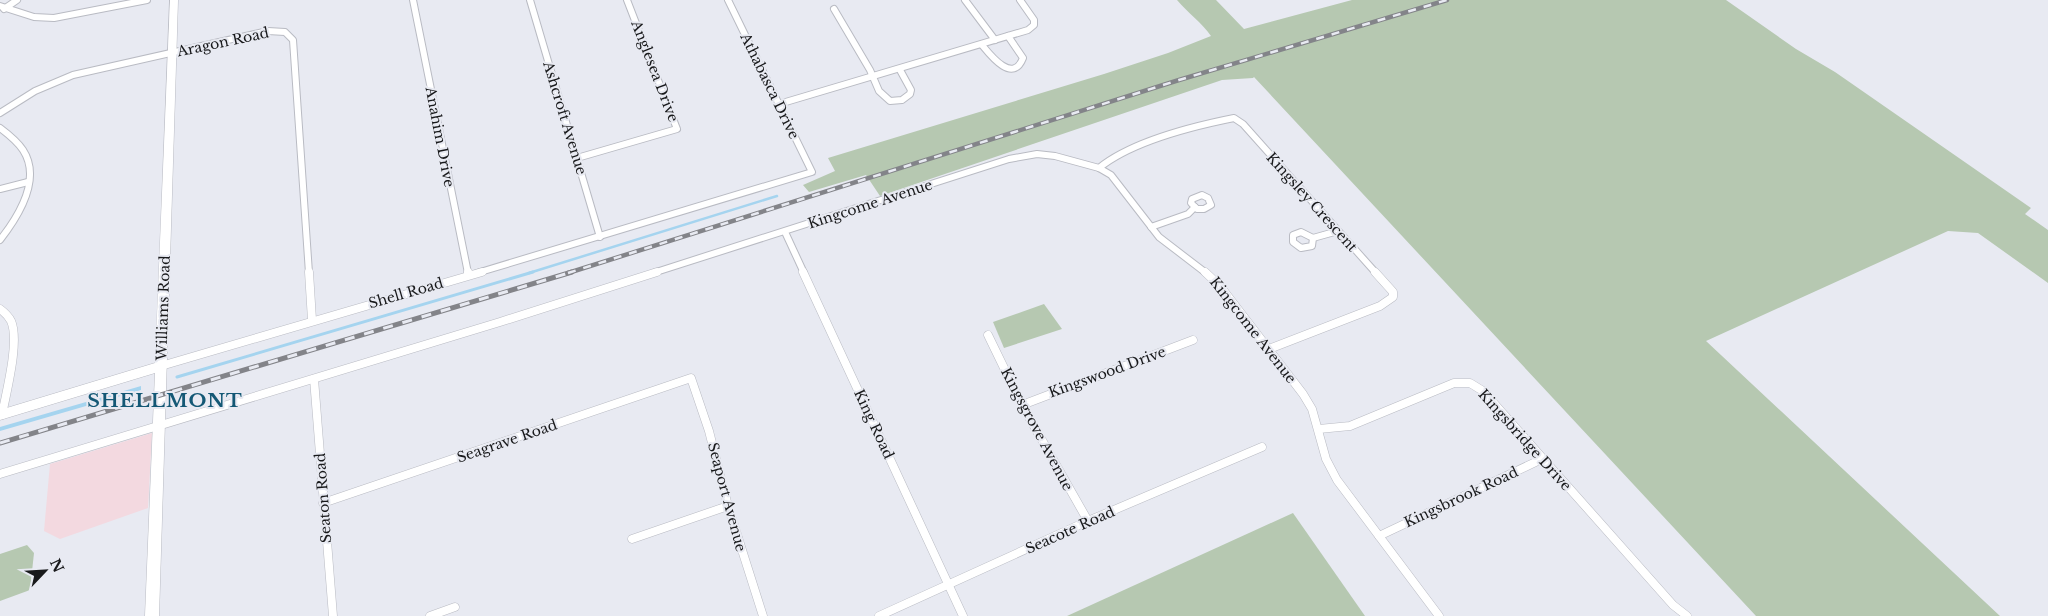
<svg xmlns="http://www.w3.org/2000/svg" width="2048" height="616" viewBox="0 0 2048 616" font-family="'Libre Baskerville',serif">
<rect width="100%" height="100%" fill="#e8eaf2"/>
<!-- commercial -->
<polygon fill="#f3d9e0" points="152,433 148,508 60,539 44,531 50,464"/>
<!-- green -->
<g fill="#b6c8b1">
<path d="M1177,0H1216L1244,29L1352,0H1726L1796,49L1835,72L2031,208L2025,214L2048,230V283L1978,233L1948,231L1706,341L2000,616H1756L1254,77L1253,78L1222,80L880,196L866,175L809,192L803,185L835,171L828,158L1104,74L1168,53L1211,36C1202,23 1188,13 1177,0Z"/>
<polygon points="1044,304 1062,329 1004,348 993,322"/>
<polygon points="1293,513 1365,616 1067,616"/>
<polygon points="27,545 34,553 30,590 0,601 0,554"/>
</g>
<!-- water -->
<polygon fill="#a5d4ef" points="141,386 141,390 0,431 0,427"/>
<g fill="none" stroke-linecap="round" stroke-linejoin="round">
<!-- stream-far1 -->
<polyline stroke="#a5d4ef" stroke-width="2.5" points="529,273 777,196"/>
<!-- stream -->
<polyline stroke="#a5d4ef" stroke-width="3" points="177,377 533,272"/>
<defs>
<g id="street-far1">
<polyline points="413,0 468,273"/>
<polyline points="530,0 600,237"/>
<polyline points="965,0 995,40"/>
<polyline points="0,6 34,17 54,18 147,0"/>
<polyline points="4,9 17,0"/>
<polyline points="834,9 870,70 879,91 890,101 902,100 910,94 911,90 900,70"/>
<path d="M982,45C991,56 1013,84 1023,58L1008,36"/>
<polyline points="779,104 1028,30 1034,25 1034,20 1020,0"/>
<polyline points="0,113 35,91 73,75 268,31 285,32 293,40 309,273"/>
<path d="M0,128C8,134 17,141 23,150C42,179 18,217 0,240"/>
<polyline points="577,158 677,129 627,0"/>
<path d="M1099,168C1131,142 1194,126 1234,118L1243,124L1376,273"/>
<polyline points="0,189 28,182"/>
<polygon points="1202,195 1208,198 1211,205 1204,209 1197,209 1191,203 1192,199"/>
<polyline points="1151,227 1188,214 1195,207"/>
<polyline points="785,232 804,273"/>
<polygon points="1301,232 1313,238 1312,246 1301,248 1293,242 1293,235"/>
<polyline points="1313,238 1338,231"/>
<polyline points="477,273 812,172 728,0"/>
<polyline points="653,273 1009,159 1037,154 1055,156 1099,168 1111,175 1159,237 1206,273"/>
</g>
<g id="street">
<polyline points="309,272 312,320"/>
<polyline points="468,272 468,274"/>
<polyline points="803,272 963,616"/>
<polyline points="1205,272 1220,286 1303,394 1312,409 1326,459 1337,480 1439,616"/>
<path d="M0,309C4,312 8,315 11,321C20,341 6,393 2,415"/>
<polyline points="988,335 1022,405 1088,521"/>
<polyline points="1269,349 1380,306 1393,297 1393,292 1375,272"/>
<polyline points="161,366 482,272"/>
<polyline points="314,379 333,616"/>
<polyline points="1022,405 1193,340"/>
<polyline points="1319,429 1350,426 1454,383 1470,383 1483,391 1673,605 1687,616"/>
<polyline points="0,474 500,322 657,272"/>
<polyline points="323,503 691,378 709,431 728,506 763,616"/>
<polyline points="1379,536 1542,459"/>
<polyline points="632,539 728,506"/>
<polyline points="430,616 455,607"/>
<polyline points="879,616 1088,521 1262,447"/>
</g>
<polygon id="secondary" points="170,0 178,0 159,616 145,616 155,373 0,420 0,410 155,363"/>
</defs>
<!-- street-far1 casing -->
<use href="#street-far1" stroke="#b9bbc3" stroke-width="8"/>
<!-- street casing -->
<use href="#street" stroke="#b9bbc3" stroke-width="9"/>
<!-- secondary casing -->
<use href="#secondary" stroke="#b9bbc3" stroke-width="1"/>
<!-- street-far1 -->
<use href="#street-far1" stroke="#fff" stroke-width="6"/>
<!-- street -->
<use href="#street" stroke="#fff" stroke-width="8"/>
<!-- secondary -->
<use href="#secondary" fill="#fff" fill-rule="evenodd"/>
<defs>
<polyline id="rail-far1" points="568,273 1179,80 1447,0"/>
<polyline id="rail" points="0,443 572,272"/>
</defs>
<!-- rail-far1 casing -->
<use href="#rail-far1" stroke="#838489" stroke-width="4.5"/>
<!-- rail casing -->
<use href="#rail" stroke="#838489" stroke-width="5"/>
<!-- rail-far1 -->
<use href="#rail-far1" stroke="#e8eaf2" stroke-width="2.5" stroke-dasharray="8" stroke-linecap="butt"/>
<!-- rail -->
<use href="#rail" stroke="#e8eaf2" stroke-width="3" stroke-dasharray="10" stroke-linecap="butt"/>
</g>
<g text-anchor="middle" stroke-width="4" stroke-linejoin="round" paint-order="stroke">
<!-- street labels -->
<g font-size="14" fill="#18191b" stroke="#e8eaf2">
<text transform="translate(223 42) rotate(-12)" y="5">Aragon Road</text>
<text transform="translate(655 71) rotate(69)" y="5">Anglesea Drive</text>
<text transform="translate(770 86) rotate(64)" y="5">Athabasca Drive</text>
<text transform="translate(565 118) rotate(73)" y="5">Ashcroft Avenue</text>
<text transform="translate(440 137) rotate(79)" y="5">Anahim Drive</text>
<text transform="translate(1312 202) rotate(48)" y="5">Kingsley Crescent</text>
<text transform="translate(870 204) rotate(-18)" y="5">Kingcome Avenue</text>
<text transform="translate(406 293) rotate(-16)" y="5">Shell Road</text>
<text transform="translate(163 308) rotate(-88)" y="5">Williams Road</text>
<text transform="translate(1253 330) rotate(52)" y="5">Kingcome Avenue</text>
<text transform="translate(1107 372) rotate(-20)" y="5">Kingswood Drive</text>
<text transform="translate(874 424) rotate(65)" y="5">King Road</text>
<text transform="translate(1037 429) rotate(62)" y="5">Kingsgrove Avenue</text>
<text transform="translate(1525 440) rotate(48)" y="5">Kingsbridge Drive</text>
<text transform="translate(507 441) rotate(-19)" y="5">Seagrave Road</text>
<text transform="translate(727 497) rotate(75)" y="5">Seaport Avenue</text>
<text transform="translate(1461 497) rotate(-25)" y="5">Kingsbrook Road</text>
<text transform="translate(323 498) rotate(-94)" y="5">Seaton Road</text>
<text transform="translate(1070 530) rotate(-24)" y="5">Seacote Road</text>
</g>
<!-- district labels -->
<g font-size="19" font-weight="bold" letter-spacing="1" fill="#145875" stroke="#e8eaf2">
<text x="165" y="407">SHELLMONT</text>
</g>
</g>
<!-- north arrow -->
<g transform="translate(45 571) rotate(65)" stroke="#e8eaf2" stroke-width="4" paint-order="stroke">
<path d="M0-4L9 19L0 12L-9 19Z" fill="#18191b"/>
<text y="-8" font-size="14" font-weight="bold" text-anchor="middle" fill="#18191b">N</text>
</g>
</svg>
